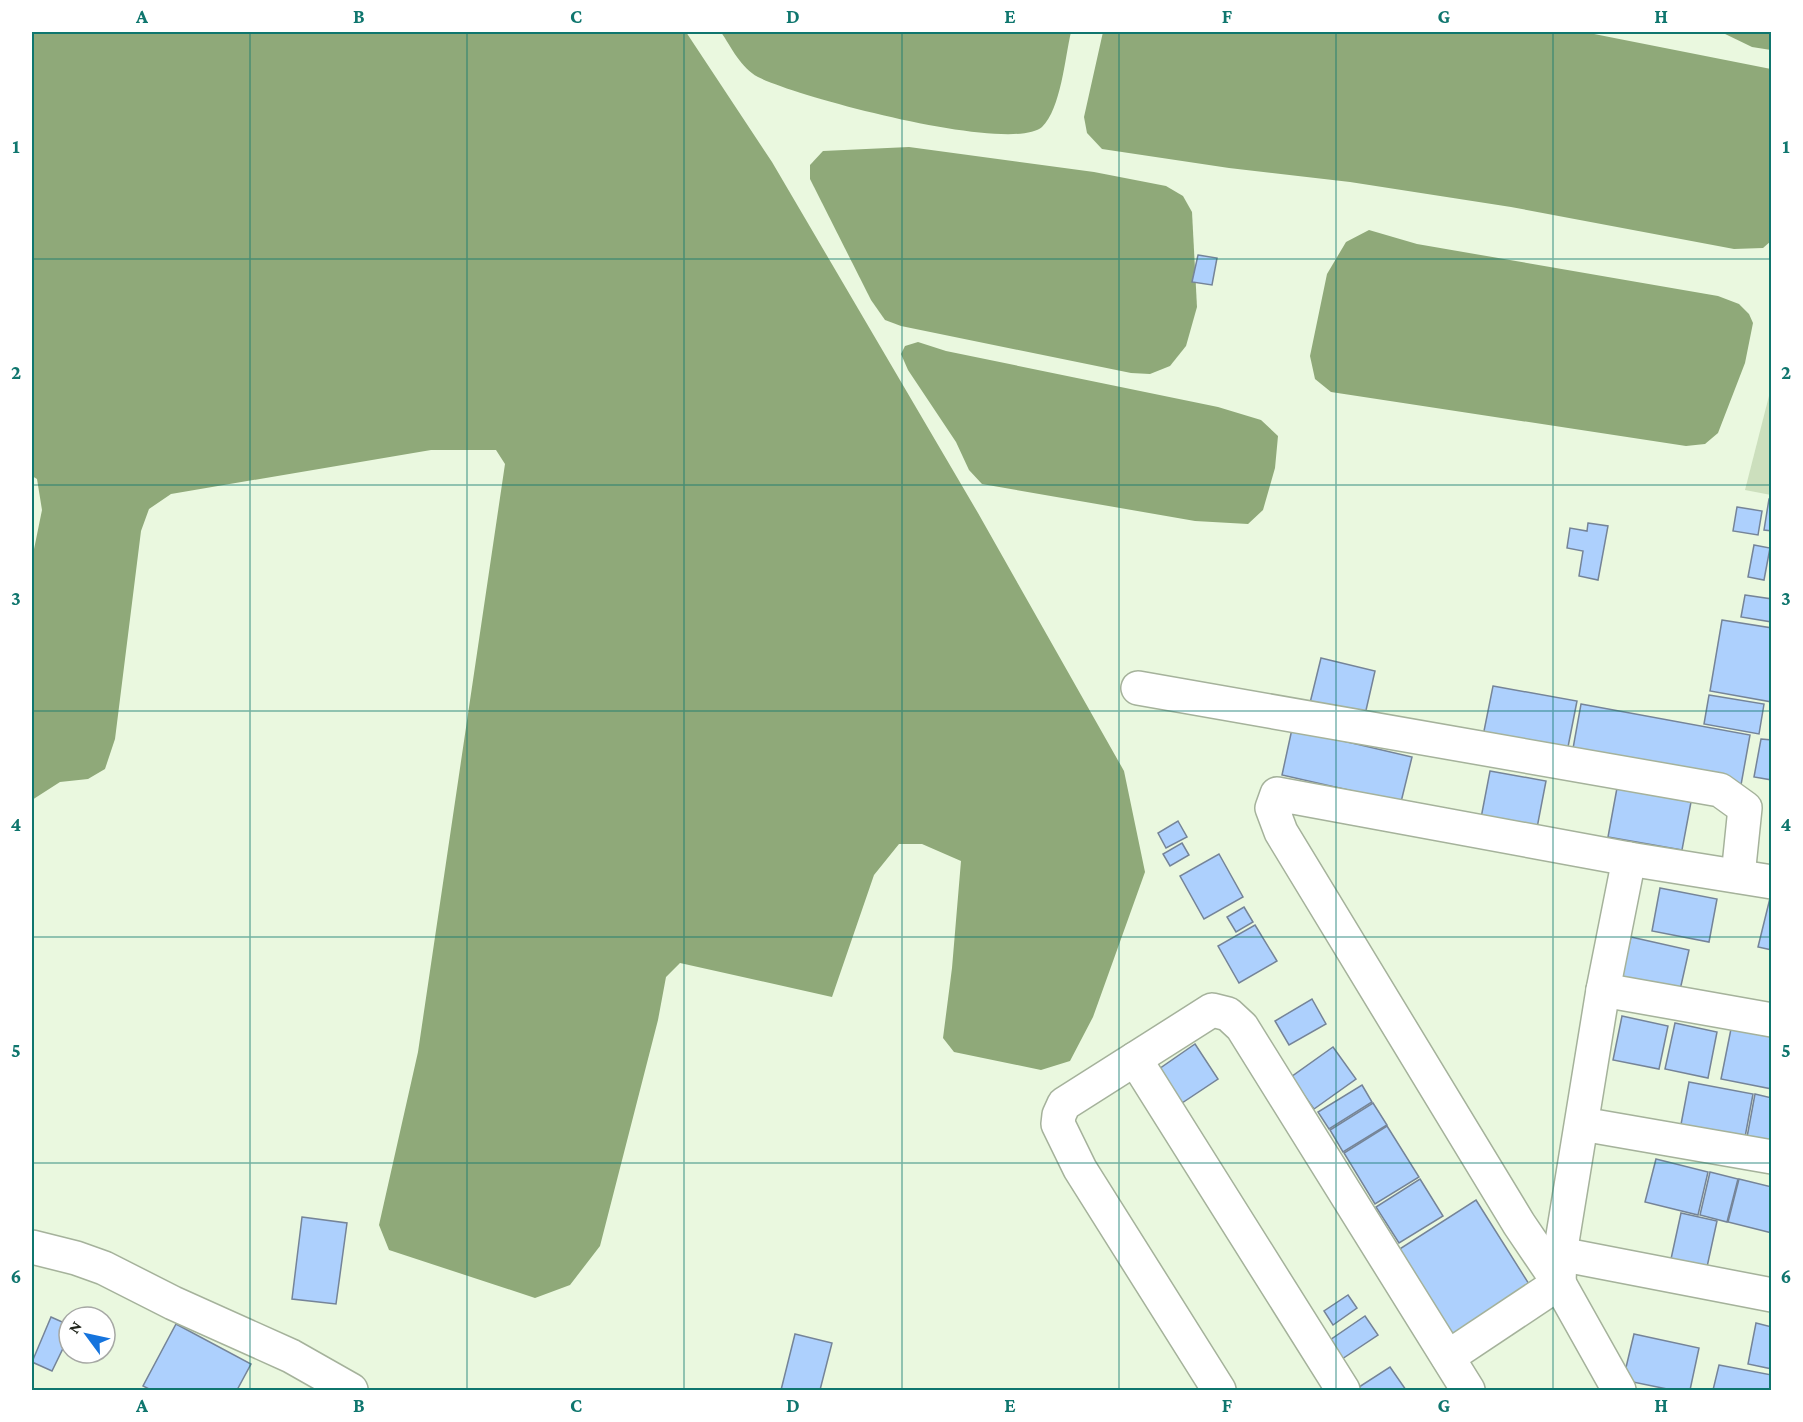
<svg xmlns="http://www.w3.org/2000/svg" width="1803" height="1422" viewBox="0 0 1803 1422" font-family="'Crimson Pro',serif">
<rect width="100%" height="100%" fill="#eaf8df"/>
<!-- green -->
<polygon fill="#ccdfbd" points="1771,388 1772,495 1771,495 1745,490"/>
<!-- water -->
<g fill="#8fa979">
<polygon points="32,32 686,32 772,162 978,513 1124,771 1145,872 1093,1017 1070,1061 1041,1070 954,1052 943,1038 952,968 961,861 922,844 899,844 874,875 832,997 680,963 666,977 658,1020 600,1246 570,1285 535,1298 389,1250 379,1225 418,1052 505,464 496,450 431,450 171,494 149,509 141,531 115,739 105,769 88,779 60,782 32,800 32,559 42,510 37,479 32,476"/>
<path d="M721,32H1071C1065,57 1061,109 1042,127C1011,154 797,97 758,77C741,68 731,47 721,32Z"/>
<polygon points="1103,32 1584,32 1771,69 1771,241 1763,248 1734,249 1511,207 1350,182 1229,168 1102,149 1087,133 1084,117"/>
<polygon points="1721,32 1771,32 1771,50 1752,47"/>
<polygon points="909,147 1094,172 1166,186 1183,196 1192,212 1197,307 1186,346 1170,366 1150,374 1131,373 901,326 885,320 871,300 810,179 810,165 823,151"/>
<polygon points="1369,230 1417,244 1718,296 1739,304 1749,314 1753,323 1745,363 1718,433 1705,444 1686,446 1331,392 1315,379 1310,356 1327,274 1346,242"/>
<polygon points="918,342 946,351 1218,407 1261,420 1278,436 1275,468 1263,510 1248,524 1195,521 982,484 969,470 956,442 908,370 901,354 905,346"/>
</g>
<!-- building -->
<g fill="#add0fd" stroke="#758498" stroke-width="1.5">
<polygon points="1198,255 1217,258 1212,285 1192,282"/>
<polygon points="1769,499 1772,499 1772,531 1764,530"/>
<polygon points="1737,507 1762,511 1758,535 1733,531"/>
<polygon points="1588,523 1608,526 1598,580 1579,576 1583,551 1567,548 1570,528 1587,531"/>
<polygon points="1754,545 1770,548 1764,580 1748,577"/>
<polygon points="1745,595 1772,599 1772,622 1741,617"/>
<polygon points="1722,620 1772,628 1772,702 1710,691"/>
<polygon points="1321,658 1375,671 1364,719 1309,707"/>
<polygon points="1493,686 1577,701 1567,752 1483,736"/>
<polygon points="1709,695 1764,704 1759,734 1704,724"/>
<polygon points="1581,704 1750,735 1741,785 1572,754"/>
<polygon points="1292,729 1412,757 1401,802 1282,775"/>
<polygon points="1761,739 1772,740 1772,780 1754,777"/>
<polygon points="1490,771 1546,781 1537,828 1481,818"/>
<polygon points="1617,788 1691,802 1682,850 1608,837"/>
<polygon points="1178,821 1187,837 1166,848 1158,833"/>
<polygon points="1182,843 1189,855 1170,866 1163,854"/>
<polygon points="1219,854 1243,897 1204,919 1180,876"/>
<polygon points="1660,888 1717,899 1709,942 1652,931"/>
<polygon points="1772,890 1772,950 1758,947"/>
<polygon points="1244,907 1253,922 1236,932 1227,917"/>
<polygon points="1255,925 1277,961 1239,983 1218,946"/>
<polygon points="1631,937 1689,950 1680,990 1621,977"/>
<polygon points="1312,999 1326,1024 1289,1045 1275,1021"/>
<polygon points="1622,1016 1668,1026 1659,1069 1613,1060"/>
<polygon points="1675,1023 1717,1032 1708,1078 1665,1069"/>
<polygon points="1731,1029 1772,1037 1772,1089 1721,1079"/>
<polygon points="1195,1044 1218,1079 1182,1103 1159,1069"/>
<polygon points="1333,1047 1356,1079 1314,1109 1291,1077"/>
<polygon points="1689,1082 1753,1094 1743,1148 1679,1135"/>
<polygon points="1362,1085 1372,1102 1329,1129 1318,1112"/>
<polygon points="1755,1094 1772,1098 1772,1153 1745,1148"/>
<polygon points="1373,1103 1387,1125 1343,1152 1330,1130"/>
<polygon points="1387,1126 1419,1177 1375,1204 1344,1153"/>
<polygon points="1656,1159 1708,1172 1698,1215 1645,1202"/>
<polygon points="1710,1172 1738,1179 1727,1222 1700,1215"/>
<polygon points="1420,1179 1443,1216 1399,1243 1376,1207"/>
<polygon points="1739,1179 1772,1187 1772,1233 1728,1222"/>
<polygon points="1476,1200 1534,1292 1453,1343 1395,1252"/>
<polygon points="1681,1213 1717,1221 1707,1267 1671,1259"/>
<polygon points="302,1217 347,1223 336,1304 292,1299"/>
<polygon points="1348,1295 1357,1308 1333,1325 1324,1311"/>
<polygon points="1365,1316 1378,1335 1342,1359 1330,1340"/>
<polygon points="51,1317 69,1325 69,1336 52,1371 32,1362"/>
<polygon points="1756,1323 1772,1327 1772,1369 1748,1364"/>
<polygon points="176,1324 251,1364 237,1390 151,1390 143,1386"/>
<polygon points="795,1334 832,1343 820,1390 781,1390"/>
<polygon points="1634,1334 1699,1348 1690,1390 1672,1390 1623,1380"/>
<polygon points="1719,1365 1772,1375 1772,1390 1713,1390"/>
<polygon points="1390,1367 1406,1390 1361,1390 1359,1387"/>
</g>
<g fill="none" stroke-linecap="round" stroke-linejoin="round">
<defs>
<g id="minor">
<polyline points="1138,688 1720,790 1745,808 1738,876"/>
<polyline points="1603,990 1772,1020"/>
<polyline points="1135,1059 1343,1390"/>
<polyline points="1582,1124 1772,1157"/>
<polyline points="32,1247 76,1258 104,1268 173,1303 291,1356 351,1390"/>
<polyline points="1560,1254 1772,1295"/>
<polyline points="1559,1283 1560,1254 1603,990 1629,859"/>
<polyline points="1448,1357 1559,1283"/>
<polyline points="1219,1390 1080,1169 1058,1124 1059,1115 1064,1104 1212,1010 1228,1014 1242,1027 1468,1390"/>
<polyline points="1619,1390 1559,1283 1519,1224 1281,832 1272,808 1277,794 1629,859 1772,882"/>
</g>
</defs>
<!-- minor casing -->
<use href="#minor" stroke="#a5b29b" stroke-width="36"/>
<!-- minor -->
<use href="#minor" stroke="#fff" stroke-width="33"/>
</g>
<!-- grid -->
<path fill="none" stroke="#0f766e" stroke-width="1.5" stroke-opacity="0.55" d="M250,32V1390M467,32V1390M684,32V1390M902,32V1390M1119,32V1390M1336,32V1390M1553,32V1390M32,259H1772M32,485H1772M32,711H1772M32,937H1772M32,1163H1772"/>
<!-- border -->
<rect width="1803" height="1422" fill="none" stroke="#ffffff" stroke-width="66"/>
<!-- north arrow -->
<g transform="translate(87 1335) rotate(303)"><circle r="28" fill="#ffffff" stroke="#a6a8a4" stroke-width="1.5"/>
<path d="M0-4.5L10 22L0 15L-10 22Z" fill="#1574dd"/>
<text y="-9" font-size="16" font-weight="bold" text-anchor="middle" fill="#20251c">N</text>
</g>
<rect x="33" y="33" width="1737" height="1356" fill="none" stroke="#0f766e" stroke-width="2"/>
<g font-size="20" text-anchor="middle" font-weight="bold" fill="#0f766e">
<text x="142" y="23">A</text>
<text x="359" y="23">B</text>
<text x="576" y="23">C</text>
<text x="793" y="23">D</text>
<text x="1010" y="23">E</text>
<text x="1227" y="23">F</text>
<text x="1444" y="23">G</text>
<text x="1661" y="23">H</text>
<text x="16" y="153">1</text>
<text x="1786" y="153">1</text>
<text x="16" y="379">2</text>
<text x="1786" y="379">2</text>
<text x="16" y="605">3</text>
<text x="1786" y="605">3</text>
<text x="16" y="831">4</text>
<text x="1786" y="831">4</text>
<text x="16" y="1057">5</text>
<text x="1786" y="1057">5</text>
<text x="16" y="1283">6</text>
<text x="1786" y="1283">6</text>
<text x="142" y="1412">A</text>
<text x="359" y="1412">B</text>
<text x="576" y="1412">C</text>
<text x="793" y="1412">D</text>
<text x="1010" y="1412">E</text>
<text x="1227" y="1412">F</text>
<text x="1444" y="1412">G</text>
<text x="1661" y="1412">H</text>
</g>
</svg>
